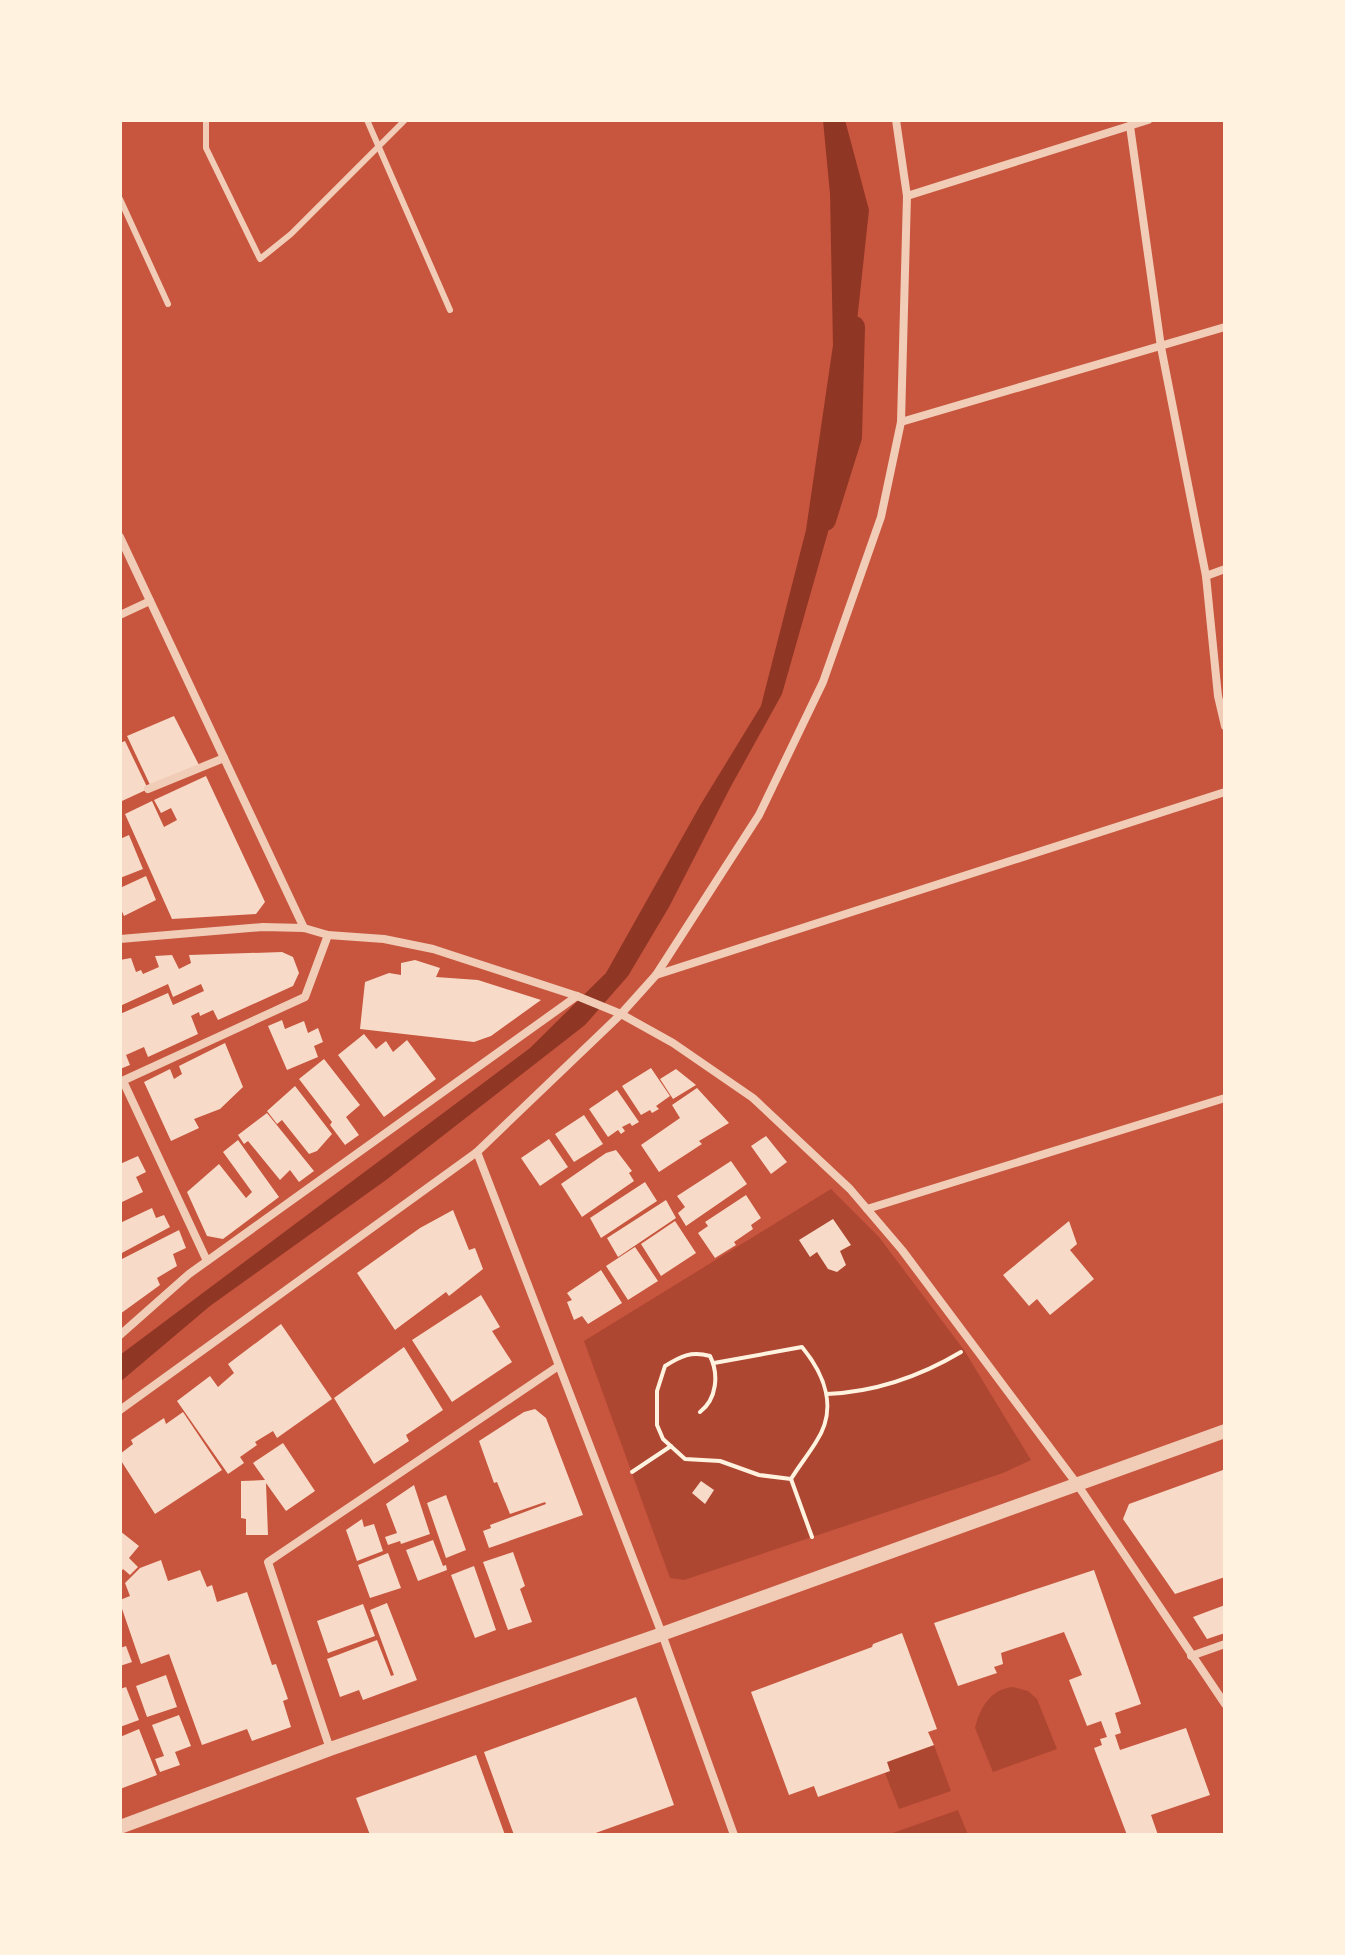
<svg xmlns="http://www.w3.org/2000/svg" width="1345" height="1955" viewBox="0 0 1345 1955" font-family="Roboto,sans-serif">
<rect width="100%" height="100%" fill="#c8553d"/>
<!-- green -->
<g fill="#ae4732">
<polygon points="831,1189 879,1237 964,1350 1031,1460 1003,1473 684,1580 670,1578 584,1341"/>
<path d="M1013,1687L1028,1691L1037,1699L1057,1749L993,1772L975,1728C980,1707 991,1689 1013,1687Z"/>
<polygon points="934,1745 951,1791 899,1809 885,1773 890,1771 887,1762"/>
<polygon points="958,1810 968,1835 887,1835"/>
</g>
<!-- water -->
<polygon fill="#8f3625" points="823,120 845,120 869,210 854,349 828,532 782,694 730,788 669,907 628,976 585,1025 386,1180 210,1306 120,1382 120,1355 530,1048 606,973 701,804 761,706 806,530 833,345 830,194"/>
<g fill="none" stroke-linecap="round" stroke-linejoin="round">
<!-- canal -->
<polyline stroke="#8f3625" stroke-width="22" points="825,520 851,437 854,327"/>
</g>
<!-- building -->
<g fill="#f7dbc8">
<polygon points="174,716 199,765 151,787 127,736"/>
<polygon points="125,741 148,789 122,801 120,743"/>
<polygon points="206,776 265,902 256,914 172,919 125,814 152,801 164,827 177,820 171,808 161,813 154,800"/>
<polygon points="129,835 143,869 120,878 120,839"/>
<polygon points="146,876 156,900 124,916 120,907 120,888"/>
<polygon points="282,952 293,957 299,973 293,986 218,1020 213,1010 200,1016 199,1012 191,1016 198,1034 148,1057 144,1047 126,1055 130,1065 120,1069 120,1014 168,993 173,1005 204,991 201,984 173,997 168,984 120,1006 120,960 131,958 136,972 141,970 143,974 159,967 155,956 172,955 179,969 191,963 189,955"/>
<polygon points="415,960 440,968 436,977 478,980 541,1000 491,1036 474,1042 360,1029 365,982 389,973 401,975 401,963"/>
<polygon points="282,1020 285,1029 304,1021 308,1033 318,1028 323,1042 314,1046 318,1057 287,1070 268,1026"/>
<polygon points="364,1034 376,1049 386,1041 393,1052 407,1040 436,1079 384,1117 338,1055"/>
<polygon points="225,1043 243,1087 220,1109 194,1119 199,1128 171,1141 144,1082 170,1069 174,1079 182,1074 179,1066"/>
<polygon points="324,1059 360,1105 346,1117 359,1135 345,1145 330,1125 332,1122 299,1079"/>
<polygon points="651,1068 670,1096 656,1106 659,1109 652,1113 650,1110 641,1115 622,1086"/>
<polygon points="676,1069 696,1085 673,1099 660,1079"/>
<polygon points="295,1086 332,1134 317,1151 309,1154 282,1120 277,1124 267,1111"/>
<polygon points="697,1088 729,1123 699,1141 702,1144 659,1172 641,1145 680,1118 672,1105"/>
<polygon points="617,1090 639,1122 632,1126 630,1123 622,1127 625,1131 621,1134 618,1130 608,1137 589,1109"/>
<polygon points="267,1113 314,1171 299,1182 290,1170 280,1180 248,1141 244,1144 238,1135"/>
<polygon points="584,1115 603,1144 574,1162 555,1134"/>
<polygon points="766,1136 787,1162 771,1174 751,1146"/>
<polygon points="549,1139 568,1167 540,1186 521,1158"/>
<polygon points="238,1140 279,1197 223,1239 207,1236 187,1192 219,1164 246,1198 252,1192 223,1152"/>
<polygon points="616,1150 632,1171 629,1173 634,1181 582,1217 561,1184 606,1153"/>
<polygon points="138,1156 146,1172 136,1177 143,1192 120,1203 120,1164"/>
<polygon points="731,1161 747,1184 686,1226 678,1213 685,1207 677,1196"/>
<polygon points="645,1182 657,1201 601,1238 590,1218"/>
<polygon points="746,1195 761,1218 751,1225 753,1229 734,1242 736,1245 715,1258 698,1233 708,1226 705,1222"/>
<polygon points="666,1200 676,1218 618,1257 607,1238"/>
<polygon points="152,1208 156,1218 164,1215 170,1227 120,1254 120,1223"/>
<polygon points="453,1210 469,1250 475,1248 483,1269 449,1296 446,1292 395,1330 357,1273 420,1228"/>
<polygon points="833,1219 851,1245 840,1251 846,1265 837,1272 828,1269 817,1252 810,1257 799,1240"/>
<polygon points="675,1221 696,1253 661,1276 641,1244"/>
<polygon points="1069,1221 1077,1244 1070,1250 1094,1279 1050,1315 1037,1299 1029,1306 1003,1275"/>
<polygon points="179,1230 186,1248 173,1254 177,1266 157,1278 160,1285 120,1314 120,1260"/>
<polygon points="635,1247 658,1281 628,1300 606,1266"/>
<polygon points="601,1270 622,1303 588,1324 582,1316 574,1320 567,1302 572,1300 567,1293"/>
<polygon points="481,1295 500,1327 492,1331 512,1362 452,1402 412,1340"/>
<polygon points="281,1324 332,1399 277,1438 273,1431 255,1442 257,1445 240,1457 244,1463 228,1474 177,1401 210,1376 218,1387 234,1373 228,1364"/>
<polygon points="404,1347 443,1410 406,1435 409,1441 374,1464 334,1398"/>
<polygon points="535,1409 546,1418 583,1515 489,1548 483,1531 491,1528 490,1525 546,1504 545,1502 510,1514 497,1482 494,1483 479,1441 524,1412"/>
<polygon points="183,1412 222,1470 155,1514 120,1459 120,1454 133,1444 131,1440 164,1418 166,1424"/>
<polygon points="283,1443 315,1491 286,1511 266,1483 268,1535 246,1535 246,1519 241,1518 241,1481 265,1480 253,1463"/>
<polygon points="1223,1470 1225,1473 1225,1577 1175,1594 1123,1519 1129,1504"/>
<polygon points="701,1481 714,1490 705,1504 692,1493"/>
<polygon points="414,1485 430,1534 401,1544 400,1541 388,1545 385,1537 397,1533 386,1504"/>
<polygon points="446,1495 466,1550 446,1558 427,1503"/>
<polygon points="362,1519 364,1527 374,1524 383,1551 357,1561 346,1530"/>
<polygon points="120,1531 139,1546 129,1558 138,1567 130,1575 123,1569 120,1573"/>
<polygon points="433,1540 443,1566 446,1565 447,1570 418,1581 406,1550"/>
<polygon points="513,1552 525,1586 520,1589 532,1622 508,1630 483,1562"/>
<polygon points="388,1553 401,1588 370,1598 358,1565"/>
<polygon points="161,1560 168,1581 200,1570 207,1587 212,1585 217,1602 247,1592 272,1665 276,1664 288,1699 283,1701 291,1727 252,1741 247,1729 202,1745 169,1654 141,1664 120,1603 120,1600 130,1596 125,1583 140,1568"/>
<polygon points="474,1566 496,1630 475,1638 451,1575"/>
<polygon points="1094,1570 1141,1704 1115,1713 1121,1733 1115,1735 1120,1750 1186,1728 1210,1795 1151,1815 1158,1835 1127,1835 1094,1748 1102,1745 1100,1739 1107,1737 1101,1721 1087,1726 1069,1680 1082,1675 1064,1632 1001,1653 1003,1664 994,1667 997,1673 958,1686 934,1623"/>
<polygon points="387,1603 417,1680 363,1700 359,1690 340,1697 327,1659 377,1640 391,1676 394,1675 370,1610"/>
<polygon points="363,1604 375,1636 328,1653 317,1621"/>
<polygon points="1225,1605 1225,1633 1207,1639 1193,1617"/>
<polygon points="902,1633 937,1729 928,1732 934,1745 887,1762 890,1771 818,1797 814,1786 789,1795 751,1692 872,1647 873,1644"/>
<polygon points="126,1646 132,1662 120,1666 120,1648"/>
<polygon points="166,1675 177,1707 147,1717 136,1686"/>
<polygon points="126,1687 139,1720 120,1727 120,1689"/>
<polygon points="636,1697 674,1805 590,1835 514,1835 484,1752"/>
<polygon points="179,1715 191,1746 175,1752 180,1765 160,1772 155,1759 164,1756 152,1725"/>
<polygon points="139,1729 157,1775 120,1789 120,1737"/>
<polygon points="476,1755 505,1835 370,1835 356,1798"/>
</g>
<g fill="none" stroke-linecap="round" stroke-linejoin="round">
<!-- path -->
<g stroke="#fff3e0" stroke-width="4">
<path d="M714,1363L802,1347C825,1375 838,1409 816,1442C808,1455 799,1466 791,1479"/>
<path d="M827,1394C876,1392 919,1377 961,1352"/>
<path d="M700,1412C717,1399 719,1374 710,1356C691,1351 681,1356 665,1366L657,1391V1425L663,1439L685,1459L720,1461L759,1475L791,1479L812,1537"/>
<polyline points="632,1472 671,1446"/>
</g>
<!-- service -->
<g stroke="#f1ccb7" stroke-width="6">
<polyline points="206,120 206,148 260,259 291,234 405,120"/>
<polyline points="367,120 450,310"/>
<polyline points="120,199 168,304"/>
</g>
<!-- minor -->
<g stroke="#f1ccb7" stroke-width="8">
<polyline points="1130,126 1161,347 1206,576 1218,696 1225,726"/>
<polyline points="907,196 1148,120"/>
<polyline points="901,422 1225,327"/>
<polyline points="120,537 304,928"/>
<polyline points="1206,576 1225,569"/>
<polyline points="120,615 150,601"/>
<polyline points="148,789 224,758"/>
<polyline points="120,939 263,927 304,928 328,935 384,939 433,949 577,996 621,1014 673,1043 753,1098 850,1189 902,1250 1077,1484 1225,1704"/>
<polyline points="656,975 1225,792"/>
<polyline points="123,1081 207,1261"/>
<polyline points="120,1082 305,997 328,935"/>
<polyline points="477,1152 662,1634 734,1835"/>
<polyline points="867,1209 1225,1098"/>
<polyline points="120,1335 189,1274 577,996"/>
<polyline points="120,1410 477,1152 621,1014 656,975 759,815 823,682 881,517 901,422 907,196 896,120"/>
<polyline points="1191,1656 1225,1644"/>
<polyline points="330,1749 268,1562 557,1367"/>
</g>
<!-- tertiary -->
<polyline stroke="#f1ccb7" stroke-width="14" points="120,1827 330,1749 662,1634 1225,1431"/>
</g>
<!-- border -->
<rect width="1345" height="1955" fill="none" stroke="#fff3e0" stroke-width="244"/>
</svg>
